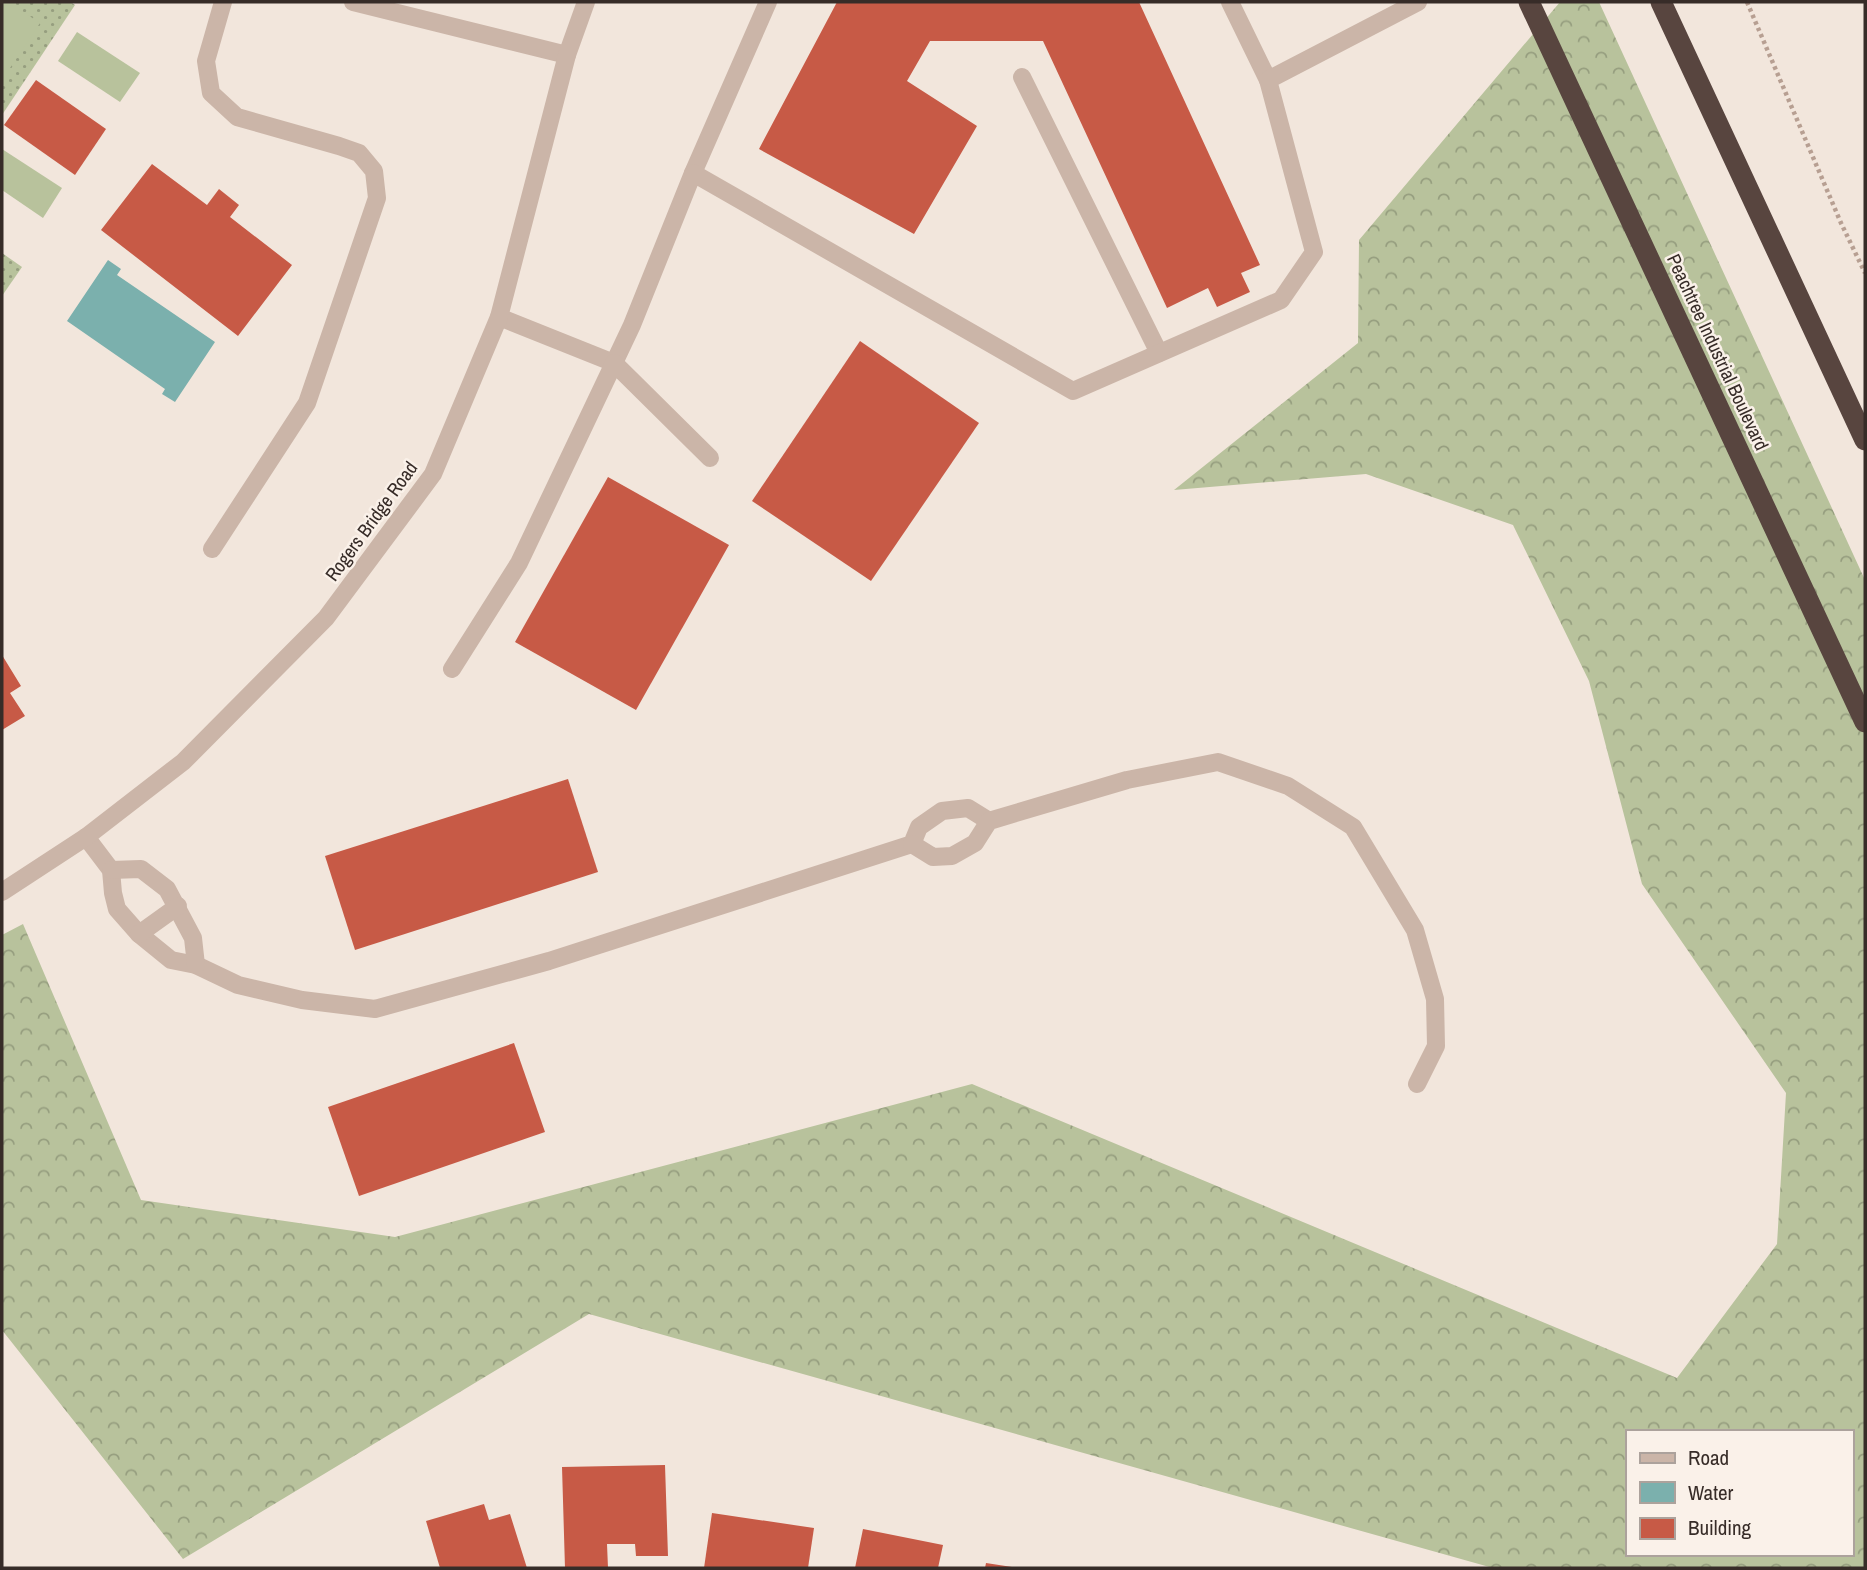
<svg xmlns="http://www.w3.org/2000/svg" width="1867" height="1570" viewBox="0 0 1867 1570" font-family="'Archivo Narrow',sans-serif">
<defs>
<pattern id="grass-dots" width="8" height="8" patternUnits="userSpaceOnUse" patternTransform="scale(1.75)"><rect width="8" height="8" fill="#b8c29c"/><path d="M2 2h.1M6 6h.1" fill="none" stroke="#969e7f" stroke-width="1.8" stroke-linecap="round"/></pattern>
<pattern id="forest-crowns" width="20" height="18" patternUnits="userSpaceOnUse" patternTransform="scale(1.75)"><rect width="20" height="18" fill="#b8c29c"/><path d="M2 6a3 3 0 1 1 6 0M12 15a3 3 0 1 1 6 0" fill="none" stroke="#969e7f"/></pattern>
</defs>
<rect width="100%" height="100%" fill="#f2e6dc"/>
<!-- grass -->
<g fill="url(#grass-dots)">
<polygon points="2,2 70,2 75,5 2,115"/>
<polygon points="2,253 22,267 2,296"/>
</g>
<!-- forest -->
<path fill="url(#forest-crowns)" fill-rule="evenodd" d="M1560,2H1599L1865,580V1568H1493L589,1314L183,1559L2,1330V935L23,924L141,1200L395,1237L972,1084L1677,1378L1777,1244L1786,1093L1642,884L1589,681L1513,525L1366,474L1174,490L1358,343L1359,240ZM1627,1432H1851V1554H1627Z"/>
<!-- garden -->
<g fill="#b8c29c">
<polygon points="2,2 8,2 40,23 2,80"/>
<polygon points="77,32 140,73 120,102 58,61"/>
<polygon points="2,149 62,188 43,218 2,190"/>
</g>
<!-- water -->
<polygon fill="#7bb0ad" points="108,260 121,269 117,275 215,342 175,402 162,394 165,389 67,321"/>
<!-- building -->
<g fill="#c75a46">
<polygon points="837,2 1139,2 1260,265 1241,273 1250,292 1217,307 1208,288 1167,308 1043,41 930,41 907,81 977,126 914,234 759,149"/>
<polygon points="36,80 106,129 75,175 4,125"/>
<polygon points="152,164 207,205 219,189 239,205 230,217 292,265 238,336 101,230"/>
<polygon points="860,341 979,423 871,581 752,501"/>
<polygon points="608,477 729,545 636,710 515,642"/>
<polygon points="2,655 21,686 10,693 25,716 2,730"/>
<polygon points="568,779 598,872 355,950 325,856"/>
<polygon points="514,1043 545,1132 359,1196 328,1107"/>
<polygon points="665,1465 668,1556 636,1556 635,1544 607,1544 608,1568 565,1568 562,1467"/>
<polygon points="484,1504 489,1520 510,1514 527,1568 440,1568 426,1521"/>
<polygon points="712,1513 814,1528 808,1568 704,1568"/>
<polygon points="863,1529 943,1545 938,1568 855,1568"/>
<polygon points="986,1563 1012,1567 1012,1568 985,1568"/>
</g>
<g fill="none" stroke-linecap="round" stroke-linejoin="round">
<!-- path -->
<polyline stroke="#b79f92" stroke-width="4.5" stroke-dasharray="3.5 3.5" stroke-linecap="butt" points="1747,2 1841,223 1865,273"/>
<!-- minor -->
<g stroke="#cbb5a8" stroke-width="18">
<polyline points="353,2 567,55"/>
<polyline points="1230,2 1268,80"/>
<polyline points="1022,77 1159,353"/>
<polyline points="693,173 768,2"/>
<polyline points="499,317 614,363 632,325 693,173 1073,391 1281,300 1314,252 1268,80 1418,2"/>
<polyline points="212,549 307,403 377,198 374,171 359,153 339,146 237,117 211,93 206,61 223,2"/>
<polyline points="452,669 519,563 614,363 710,458"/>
<polyline points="86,837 111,870 113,893 117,909 139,934 171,960 196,965 238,985 302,1000 375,1009 549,961 912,844 919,827 942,811 968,808 989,821"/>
<polyline points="912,844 933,857 952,856 975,843 989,821 1127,780 1218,762 1288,786 1353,827 1415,930 1435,999 1436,1046 1417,1084"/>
<polyline points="111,870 141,869 167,889 193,938 196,965"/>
<polyline points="2,892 86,837 183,762 326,618 433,474 499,317 567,55 586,2"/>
<polyline points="139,934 178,906"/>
</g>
<!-- highway -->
<g stroke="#58453f" stroke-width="21">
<polyline points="1529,2 1865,722"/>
<polyline points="1661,2 1865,440"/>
</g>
</g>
<g text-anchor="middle" stroke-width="5" stroke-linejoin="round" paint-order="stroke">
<!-- street labels -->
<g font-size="19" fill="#372c28" stroke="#faf1e9">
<text transform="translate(1718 352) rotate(65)" y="7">Peachtree Industrial Boulevard</text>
<text transform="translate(371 521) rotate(-54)" y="7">Rogers Bridge Road</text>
</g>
</g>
<!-- border -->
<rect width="1867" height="1570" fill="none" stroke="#372c28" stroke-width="7"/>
<!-- legend -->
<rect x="1626" y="1430" width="228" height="126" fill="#faf1e9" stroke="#aca29c" stroke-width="2"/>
<rect x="1640" y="1453" width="35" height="10" fill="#cbb5a8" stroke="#aca29c" stroke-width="2"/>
<text x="1688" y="1465" font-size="21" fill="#372c28">Road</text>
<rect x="1640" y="1482" width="35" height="21" fill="#7bb0ad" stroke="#aca29c" stroke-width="2"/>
<text x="1688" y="1500" font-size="21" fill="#372c28">Water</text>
<rect x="1640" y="1518" width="35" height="21" fill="#c75a46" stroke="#aca29c" stroke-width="2"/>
<text x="1688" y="1535" font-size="21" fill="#372c28">Building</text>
</svg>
